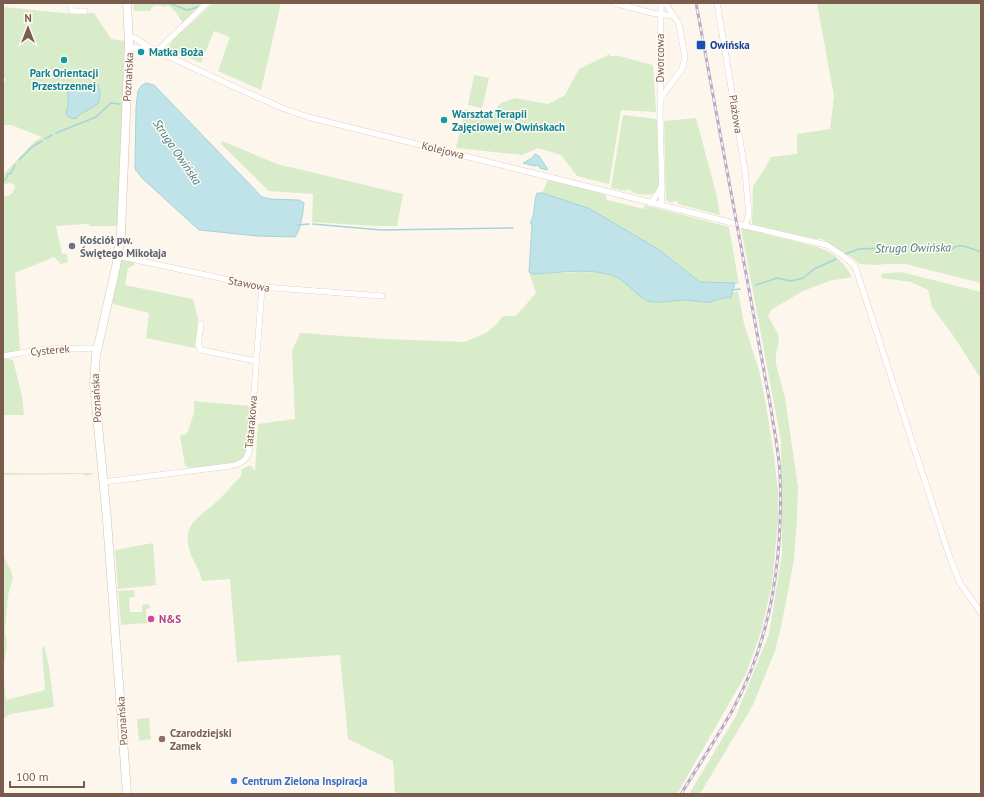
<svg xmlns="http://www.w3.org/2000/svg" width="984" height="797" viewBox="0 0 984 797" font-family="'PT Sans',sans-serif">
<rect width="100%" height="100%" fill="#fdf6ec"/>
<!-- green -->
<g fill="#d8ecc9">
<path d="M133,3H204L183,23L174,10L167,5L165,7C159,5 152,4 150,11H134Z"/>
<polygon points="213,3 281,3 261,90 218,71 230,37 214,31 201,63 168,48 172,41"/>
<polygon points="817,3 981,3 981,283 906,264 887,264 875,265 860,264 851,257 822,239 813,239 752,224 753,186 764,170 771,157 797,154 797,134 830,129 834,96"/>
<path d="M3,7L73,14L94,13L111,39L125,41L117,224L116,226H89V224H86L56,226L62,254H67L68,262L61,264L54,257L15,273L20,351L3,355V196C10,197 12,194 15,188V185L9,183L3,185V175L35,141L42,137L11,125H3V81H6V79L3,78Z"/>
<polygon points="610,54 610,56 619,56 653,65 656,112 621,110 609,184 577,176 561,155 538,148 522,155 456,148 465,109 483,116 493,112 501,103 515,98 548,104 565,95 579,69"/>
<polygon points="474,75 489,78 482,108 468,105"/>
<path d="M623,115L657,119L659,184C657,199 642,195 631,192L632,191L627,189L626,191L611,188Z"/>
<polygon points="696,118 716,193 720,215 678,204 678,202 673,201 672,203 667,201 666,199 664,121"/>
<polygon points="222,141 277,164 403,194 397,226 375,226 312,222 313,194 269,191 221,144"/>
<polygon points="548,180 605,193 607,200 644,209 645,205 729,227 739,285 735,283 700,282 658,249 588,209 542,193"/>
<path d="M741,228L818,247C835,254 842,260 852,277L829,281L803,291L771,310L768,316L778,334L779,343L776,353V364L785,398L798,487L797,518L794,560L782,622L775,651L753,705L700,794H689L736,716L769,634L782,554L781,441Z"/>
<polygon points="125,259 134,262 134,265 128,268 125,285 193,299 198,319 195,348 146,338 149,313 114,304 112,300 120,262"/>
<path d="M529,272L534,274L581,272L603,273L617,277L634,289L642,298L659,302L683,300L710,302L722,297L731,298L733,293L738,291L744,324L759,370L766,405L774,456L778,491V521L772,584L761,632L746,674L677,794H395L393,761L348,739L340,655L237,662L230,579L202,581C200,568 189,557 188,543C185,522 203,515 216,502C225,494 233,484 242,475L241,470L250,465L255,471L258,424L295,419L292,351L300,333L385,339L464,342L486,333L496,325L503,316H516L536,293Z"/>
<polygon points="901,272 981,292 981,379 955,338 932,307 928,290 911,282 882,278 881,274"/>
<polygon points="3,358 13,360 22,396 24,415 3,415"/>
<path d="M194,401L250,406C250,418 252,453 242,460C235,466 201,467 190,468L185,466L180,435L187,434L194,413Z"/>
<polygon points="3,473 95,473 87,476 82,474 3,475"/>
<polygon points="153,543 156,585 118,589 115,550"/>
<polygon points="3,555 11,571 13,579 8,595 5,631 7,644 3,673 6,700 45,690 42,648 44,646 49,666 54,707 10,714 3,719"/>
<polygon points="134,590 135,597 129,598 130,612 142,612 142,605 149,604 150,608 146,609 147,623 121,625 118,591"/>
<polygon points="149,718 151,739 139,741 137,719"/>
</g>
<!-- water -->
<g fill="#bfe3e8" stroke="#a5d3da">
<path d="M94,83L98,85C101,90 100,99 98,104L79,115L77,118C72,120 67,117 66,112L68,107V88L74,85Z"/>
<path d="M146,83L154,85L262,197L270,199L299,200L304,203C303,213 301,229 295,237L257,236L199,230L142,178L135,169L136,107L138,91L141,86Z"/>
<polygon points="535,154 539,156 547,168 547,170 540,168 538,165 535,166 523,163 532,158"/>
<path d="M537,193H542L588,208L658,249L700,282L735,283L731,298C721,297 718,300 710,302C702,303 693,300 685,300C673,300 660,304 648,301C639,298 627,282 616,277C593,267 558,273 533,274L529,272L532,224L530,223C536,214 533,202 537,193Z"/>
</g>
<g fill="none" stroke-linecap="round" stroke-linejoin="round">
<!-- stream -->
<g stroke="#a5d3da" stroke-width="1.5">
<polyline points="169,3 187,10 198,7"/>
<polyline points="56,133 96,117 111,103 120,104"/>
<polyline points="45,139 52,135"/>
<polyline points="19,160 32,147 42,141"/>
<polyline points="3,181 6,179 8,174 11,173 15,165"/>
<polyline points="313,224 381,230 513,228"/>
<polyline points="298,225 309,224"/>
<path d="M845,254L859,249L922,246L944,250H951C960,241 971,249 981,252"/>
<polyline points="756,285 777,278 791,281 803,278 814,269 836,259"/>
<polyline points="732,290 740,289"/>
</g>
<defs>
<g id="street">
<polyline points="71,3 71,8 72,11 85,11"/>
<polyline points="614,3 652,13 673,16"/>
<polyline points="661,3 660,119 662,191 661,205"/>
<polyline points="717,3 745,171 749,214 745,226"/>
<polyline points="129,37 135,38 150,48 237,88 282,108 308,117 529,172 737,224 827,245 842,255 855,266 950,558 960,583 981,613"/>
<polyline points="129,48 150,48"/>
<polyline points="157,51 207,3"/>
<polyline points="661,99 667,89 682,69 685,58 679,24 665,3"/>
<polyline points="651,203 658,193 661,187"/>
<polyline points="118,256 262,287 382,296"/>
<polyline points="201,324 198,345 201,350 256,361"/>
<polyline points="3,356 45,349 89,348 97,349"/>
<path d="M103,482L230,466C243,464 249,458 250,445L262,287"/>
</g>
<polyline id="secondary" points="127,3 129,42 121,233 116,267 96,355 94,383 107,520 127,794"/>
</defs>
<!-- street casing -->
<use href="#street" stroke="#d1beb0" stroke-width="6"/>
<!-- secondary casing -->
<use href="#secondary" stroke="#d6c0b0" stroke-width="9"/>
<!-- street -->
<use href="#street" stroke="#fff" stroke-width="5.5"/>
<!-- secondary -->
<use href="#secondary" stroke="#fff" stroke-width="8"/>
<defs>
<path id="rail" d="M681,794C698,766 717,738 733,709C772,638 783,555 780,475C779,453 774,430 771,409L696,3"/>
</defs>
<!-- rail casing -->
<use href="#rail" stroke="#b9a8c9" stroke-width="3"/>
<!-- rail -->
<use href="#rail" stroke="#fffaf3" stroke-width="1.5" stroke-dasharray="4.5" stroke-linecap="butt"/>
</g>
<!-- markers -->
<rect fill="#1a4fb4" stroke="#fffaf3" stroke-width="1.5" x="696" y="40" width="10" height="10" rx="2"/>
<g fill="#0f9aa8" stroke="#fffaf3" stroke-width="1.5">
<circle cx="141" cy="52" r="4"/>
<circle cx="64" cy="60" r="4"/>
<circle cx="444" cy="120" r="4"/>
</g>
<circle fill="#6b7280" stroke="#fffaf3" stroke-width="1.5" cx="72" cy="246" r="4"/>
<circle fill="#d1479c" stroke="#fffaf3" stroke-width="1.5" cx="151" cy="619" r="4"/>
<circle fill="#8d6e63" stroke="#fffaf3" stroke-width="1.5" cx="162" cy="739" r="4"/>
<circle fill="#3f7fe0" stroke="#fffaf3" stroke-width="1.5" cx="234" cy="781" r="4"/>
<g text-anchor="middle" stroke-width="3" stroke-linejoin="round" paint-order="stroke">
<!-- transit labels -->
<g font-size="11" font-weight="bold" fill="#164399" stroke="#fffaf3" text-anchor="start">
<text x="710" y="49">Owińska</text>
</g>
<!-- culture labels -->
<g font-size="11" font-weight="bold" fill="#0d838f" stroke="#fffaf3" text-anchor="start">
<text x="149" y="56">Matka Boża</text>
<text x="64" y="77" text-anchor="middle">Park Orientacji<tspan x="64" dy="13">Przestrzennej</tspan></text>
<text x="452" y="118">Warsztat Terapii<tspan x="452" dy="13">Zajęciowej w Owińskach</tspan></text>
</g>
<!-- street labels -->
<g font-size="11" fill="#7a5c4d" stroke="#fffaf3">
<text transform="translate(660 58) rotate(-90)" y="4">Dworcowa</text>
<text transform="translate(128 77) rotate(-87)" y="4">Poznańska</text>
<text transform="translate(736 114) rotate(81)" y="4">Plażowa</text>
<text transform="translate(443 150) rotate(14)" y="4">Kolejowa</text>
<text transform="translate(249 284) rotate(11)" y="4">Stawowa</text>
<text transform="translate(50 350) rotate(-5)" y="4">Cysterek</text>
<text transform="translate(96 398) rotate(-93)" y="4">Poznańska</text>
<text transform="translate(251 422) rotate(-85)" y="4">Tatarakowa</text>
<text transform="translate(122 721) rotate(-94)" y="4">Poznańska</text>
</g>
<!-- worship labels -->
<g font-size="11" font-weight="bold" fill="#5b616d" stroke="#fffaf3" text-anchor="start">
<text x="80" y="244">Kościół pw.<tspan x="80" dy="13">Świętego Mikołaja</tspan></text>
</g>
<!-- hotel labels -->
<g font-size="11" font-weight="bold" fill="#b23c85" stroke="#fffaf3" text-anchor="start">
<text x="159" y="623">N&amp;S</text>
</g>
<!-- education labels -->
<g font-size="11" font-weight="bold" fill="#785e54" stroke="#fffaf3" text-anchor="start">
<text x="170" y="737">Czarodziejski<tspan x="170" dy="13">Zamek</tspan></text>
</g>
<!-- shop labels -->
<g font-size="11" font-weight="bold" fill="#366cbe" stroke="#fffaf3" text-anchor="start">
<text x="242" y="785">Centrum Zielona Inspiracja</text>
</g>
<!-- water labels -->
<g font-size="12" font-style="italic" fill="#437c86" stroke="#fffaf3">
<text transform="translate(177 152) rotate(56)" y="4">Struga Owińska</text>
<text transform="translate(913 248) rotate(-1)" y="4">Struga Owińska</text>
</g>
</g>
<!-- border -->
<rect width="984" height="797" fill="none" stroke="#7a5c4d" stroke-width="8"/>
<!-- north arrow -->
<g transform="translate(28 28)" stroke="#fffaf3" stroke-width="3" paint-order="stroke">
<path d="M0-3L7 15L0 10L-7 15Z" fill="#7a5c4d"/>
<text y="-6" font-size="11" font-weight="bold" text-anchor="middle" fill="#7a5c4d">N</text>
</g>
<!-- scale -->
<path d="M10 781v6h74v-6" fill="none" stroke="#7a5c4d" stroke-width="2"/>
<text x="16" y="781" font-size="12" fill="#7a5c4d" stroke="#fffaf3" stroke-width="3" paint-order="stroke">100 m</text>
</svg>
